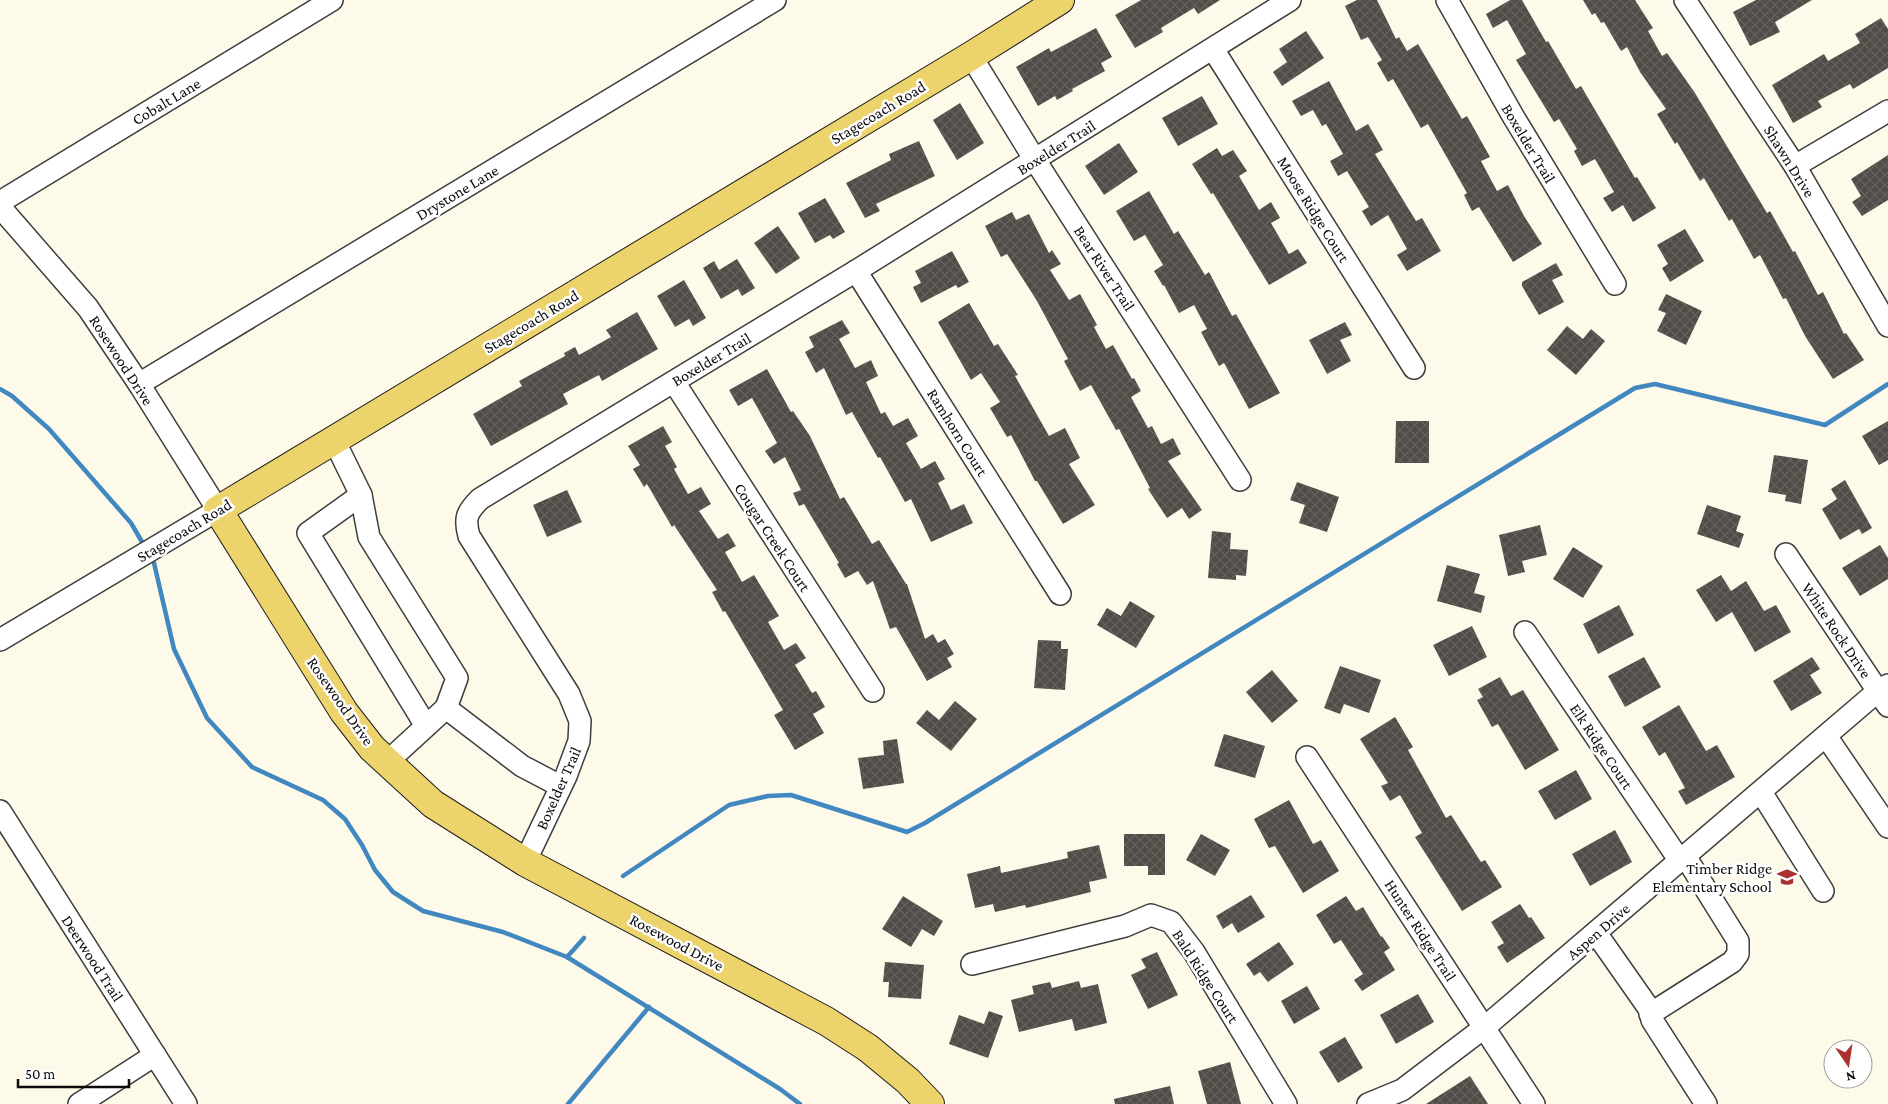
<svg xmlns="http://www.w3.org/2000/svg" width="1888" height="1104" viewBox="0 0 1888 1104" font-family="'Crimson Pro',serif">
<defs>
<pattern id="building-cross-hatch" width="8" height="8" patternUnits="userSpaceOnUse" patternTransform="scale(1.25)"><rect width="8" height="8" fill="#524c48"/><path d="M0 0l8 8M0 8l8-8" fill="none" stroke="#66615e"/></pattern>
</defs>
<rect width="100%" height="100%" fill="#fdfaea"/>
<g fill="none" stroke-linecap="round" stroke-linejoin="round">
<!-- stream -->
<g stroke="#4187c0" stroke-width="4.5">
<polyline points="0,389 12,396 49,429 131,523 145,547"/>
<polyline points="150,556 154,563 174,649 207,718 252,767 323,800 345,819 362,845 375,870 393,892 423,911 503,932 567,957 780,1089 800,1104"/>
<polyline points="623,876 729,805 768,796 791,795 907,832 925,823 1635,388 1655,384 1825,425 1888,384"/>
<polyline points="567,957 584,938"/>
<polyline points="568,1104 649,1007"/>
</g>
</g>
<!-- building -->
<g fill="url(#building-cross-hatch)">
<polygon points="1141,0 1220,0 1198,14 1194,8 1161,28 1163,32 1135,48 1115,15"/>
<polygon points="1357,0 1377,0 1396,39 1399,37 1407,51 1418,44 1462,119 1467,116 1490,157 1481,161 1497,191 1508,185 1524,216 1542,244 1513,262 1479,207 1472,211 1464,195 1467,193 1428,124 1421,128 1393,79 1388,82 1377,63 1382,60 1368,37 1361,40 1345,6"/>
<polygon points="1510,0 1522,0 1546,42 1548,41 1576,89 1581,86 1635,178 1637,177 1656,208 1633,222 1623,205 1612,212 1603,198 1614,192 1595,159 1582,166 1574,151 1577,149 1559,119 1554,122 1516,60 1526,54 1507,20 1493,28 1486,14"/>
<polygon points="1583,0 1635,0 1653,28 1648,31 1662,56 1667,53 1695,93 1767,213 1770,211 1793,252 1795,251 1818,295 1823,292 1844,334 1846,333 1864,360 1833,379 1805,336 1786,298 1783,299 1760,255 1754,259 1732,219 1729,221 1704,178 1700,181 1677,142 1675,144 1657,114 1666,109 1640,72 1627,47 1621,51 1604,22 1601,23 1595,13 1592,15"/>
<polygon points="1756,0 1812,0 1775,22 1780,32 1750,46 1733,12"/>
<polygon points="1881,18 1888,29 1888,68 1853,89 1850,84 1818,101 1822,107 1793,123 1772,85 1824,54 1828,61 1860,43 1855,34"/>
<polygon points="1096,28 1112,57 1101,63 1105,71 1072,89 1073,91 1057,100 1055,96 1038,106 1016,67 1049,48 1051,52"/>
<polygon points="1306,31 1324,58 1282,86 1273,72 1287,62 1279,49"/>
<polygon points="1329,81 1356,131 1368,124 1383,150 1375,154 1416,221 1422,218 1441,251 1407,271 1397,255 1407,249 1388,215 1371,226 1362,211 1369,207 1347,171 1338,176 1330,161 1343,154 1326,124 1322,126 1313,110 1301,116 1292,101"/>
<polygon points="1202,96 1218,124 1178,146 1162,118"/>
<polygon points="960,103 984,143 957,160 933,120"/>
<polygon points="919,141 935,176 876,204 880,211 865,218 846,183 891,160 889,154"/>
<polygon points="1119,143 1138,172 1104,195 1085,166"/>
<polygon points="1217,148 1222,156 1233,150 1247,171 1239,176 1259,210 1271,202 1280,218 1271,223 1289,254 1298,249 1307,263 1269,285 1213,193 1211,194 1192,164"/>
<polygon points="1888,155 1888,200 1862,216 1852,202 1861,196 1851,179"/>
<polygon points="1149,191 1174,234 1178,231 1205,275 1209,272 1232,316 1236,314 1280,393 1249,409 1224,363 1219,366 1201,332 1207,329 1194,305 1179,313 1164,285 1163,286 1154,271 1163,265 1145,235 1134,241 1116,211"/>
<polygon points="825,198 845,232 833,239 830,235 815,243 798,213"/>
<polygon points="1012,212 1016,220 1029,214 1049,253 1052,250 1061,264 1050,270 1069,300 1080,294 1097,325 1094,327 1106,349 1113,345 1132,379 1134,378 1141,391 1131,397 1148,428 1152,426 1161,444 1173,438 1181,454 1168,461 1202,510 1189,519 1182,508 1167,518 1148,489 1150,488 1119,429 1116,430 1091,385 1080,391 1064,361 1068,359 1037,301 1007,254 1001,257 985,226"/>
<polygon points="778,226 800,258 776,274 754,243"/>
<polygon points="1685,229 1704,261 1670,282 1662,268 1668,264 1657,245"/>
<polygon points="952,251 969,282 958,288 956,285 921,303 913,287 921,283 915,271"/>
<polygon points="737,259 755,288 742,296 738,289 721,299 703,268 714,261 719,270"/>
<polygon points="1556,263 1563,275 1552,280 1564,302 1539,315 1522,286 1522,282"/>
<polygon points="684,280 706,318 693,326 689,319 675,327 657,296"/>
<polygon points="1666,294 1702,311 1686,345 1657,331 1666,313 1658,310"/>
<polygon points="969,303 994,346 998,344 1018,375 1015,376 1049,436 1065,428 1080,458 1069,464 1095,505 1063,524 1037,481 1035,481 1011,435 1007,437 990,408 1000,402 981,373 971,380 938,322"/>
<polygon points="637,312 658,349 602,381 599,375 563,394 568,404 491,446 473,414 522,386 519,381 565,356 564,353 575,347 579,355 611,337 606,330"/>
<polygon points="842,320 850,333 839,339 855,368 871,360 878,376 866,382 881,414 885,412 893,426 908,418 918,436 906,443 921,469 935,461 945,479 938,483 951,510 964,504 973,523 931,542 911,499 905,502 880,457 878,458 852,412 846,415 824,368 816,373 805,352 814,347 809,337"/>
<polygon points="1345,322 1352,335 1340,340 1351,361 1327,374 1309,340"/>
<polygon points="1567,326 1583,339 1591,329 1605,341 1576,375 1547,350"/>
<polygon points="767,369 791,412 793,411 810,436 840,499 844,497 872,544 879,540 906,584 907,584 925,639 933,634 938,643 945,639 954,654 947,658 952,667 927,681 896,627 890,629 873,581 867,585 858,571 845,578 837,564 839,563 804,504 799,506 793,493 801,490 785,457 774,464 765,451 777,443 752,398 738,406 729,390"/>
<polygon points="1396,421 1429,421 1429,463 1395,463"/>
<polygon points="1888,421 1888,460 1879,465 1862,436"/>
<polygon points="663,426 672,442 665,446 677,467 674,469 688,494 701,487 711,504 699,511 718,539 728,533 736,546 725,552 742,582 754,575 779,616 768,622 784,650 796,643 806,658 795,665 812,693 816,691 825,707 813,714 824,733 795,750 774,715 783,710 725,611 723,612 712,592 717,590 674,525 672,527 647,484 644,487 633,469 640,465 628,446"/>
<polygon points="1774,455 1808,460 1801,504 1785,501 1786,495 1768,492"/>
<polygon points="1845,480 1872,528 1862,534 1859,529 1840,540 1822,509 1837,499 1831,489"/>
<polygon points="1297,482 1339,497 1327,532 1299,523 1305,505 1290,500"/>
<polygon points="567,490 582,522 547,537 533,505"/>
<polygon points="1707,505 1741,516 1736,531 1744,534 1739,548 1697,534"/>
<polygon points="1540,525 1547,555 1522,561 1525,572 1508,576 1499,535"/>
<polygon points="1212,531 1231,533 1230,549 1248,550 1246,576 1236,575 1236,580 1208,578"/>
<polygon points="1880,545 1888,558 1888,579 1860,596 1842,568"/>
<polygon points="1573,547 1603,566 1583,598 1553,579"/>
<polygon points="1447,565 1480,574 1474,593 1485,596 1481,613 1437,601"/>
<polygon points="1721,575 1731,591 1746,581 1764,611 1776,605 1791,632 1755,652 1732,612 1716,622 1696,590"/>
<polygon points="1130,601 1155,616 1136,648 1097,625 1107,608 1121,616"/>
<polygon points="1619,605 1634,635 1598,654 1583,624"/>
<polygon points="1472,626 1487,657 1449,676 1433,645"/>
<polygon points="1038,640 1061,641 1061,649 1068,649 1065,690 1034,688"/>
<polygon points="1644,657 1661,687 1625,707 1608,676"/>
<polygon points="1812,657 1820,669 1810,675 1822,693 1791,711 1773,681"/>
<polygon points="1340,666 1381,680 1369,713 1344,704 1340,714 1324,708"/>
<polygon points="1272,670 1298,701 1272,723 1246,692"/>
<polygon points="1500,677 1511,696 1523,690 1559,750 1525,770 1498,724 1492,727 1477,700 1483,697 1478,689"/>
<polygon points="955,701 977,719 951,751 916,723 927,710 939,720"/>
<polygon points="1679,705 1706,751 1717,745 1735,777 1686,805 1678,791 1685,788 1665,752 1659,756 1642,727"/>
<polygon points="1395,717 1413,747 1408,750 1446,818 1451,815 1481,862 1485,860 1502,887 1462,911 1415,837 1422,833 1400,795 1390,801 1381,786 1388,783 1360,739"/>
<polygon points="1224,734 1265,746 1255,778 1214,766"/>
<polygon points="897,739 904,783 863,789 858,758 884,755 883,741"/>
<polygon points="1576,770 1592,799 1555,820 1538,791"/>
<polygon points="1289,800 1313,844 1321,840 1339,871 1303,893 1275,846 1269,848 1254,819"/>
<polygon points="1615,830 1632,862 1590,886 1572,854"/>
<polygon points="1124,834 1165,834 1165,875 1148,875 1148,866 1124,866"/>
<polygon points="1201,834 1230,850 1215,876 1186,860"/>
<polygon points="1099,845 1107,878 1089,882 1091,892 1026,908 1025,905 995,912 993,904 975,908 967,874 1000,866 1001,873 1068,858 1067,852"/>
<polygon points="1251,895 1265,917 1238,933 1232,923 1223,929 1216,916"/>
<polygon points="903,896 943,921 934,936 922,929 911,947 882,929"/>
<polygon points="1346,896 1356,911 1363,907 1381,937 1382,936 1390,948 1384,952 1395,970 1362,991 1354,980 1363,974 1341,940 1334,944 1316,915"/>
<polygon points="1520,904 1529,918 1531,917 1545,938 1507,963 1497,947 1504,943 1491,922"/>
<polygon points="1279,942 1294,964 1268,982 1260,972 1254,976 1246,964"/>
<polygon points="1157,952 1178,995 1148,1009 1131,975 1146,968 1141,959"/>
<polygon points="885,962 924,965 921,999 888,997 889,982 883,982"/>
<polygon points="1079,981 1081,988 1098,984 1107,1023 1075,1031 1072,1019 1019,1032 1011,1000 1034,994 1032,986 1050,982 1052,988"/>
<polygon points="1307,986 1320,1009 1294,1024 1281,1001"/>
<polygon points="1418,994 1434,1022 1396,1044 1380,1015"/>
<polygon points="989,1011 1003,1016 988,1058 949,1044 959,1015 984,1024"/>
<polygon points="1345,1037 1363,1068 1338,1083 1319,1052"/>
<polygon points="1230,1062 1241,1104 1207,1104 1198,1071"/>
<polygon points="1470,1076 1488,1104 1426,1104"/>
<polygon points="1170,1086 1174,1104 1115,1104 1114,1099"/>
</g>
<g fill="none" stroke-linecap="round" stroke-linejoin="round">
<defs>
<g id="minor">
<polyline points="1447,0 1513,116 1615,284"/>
<polyline points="1685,0 1795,166 1888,326"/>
<polyline points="1213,49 1414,368"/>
<polyline points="971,56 1035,160 1240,480"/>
<polyline points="1795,166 1888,111"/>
<polyline points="0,202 332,0"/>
<polyline points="0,207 88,308 139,384 218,510 0,640"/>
<polyline points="856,271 1060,594"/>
<polyline points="674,382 873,691"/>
<polyline points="139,384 775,0"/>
<polyline points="334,440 361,495 308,533 426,726"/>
<polyline points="361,495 369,537 457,678 446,708"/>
<polyline points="1786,554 1888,706"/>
<polyline points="1525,632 1680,861"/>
<polyline points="1826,736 1888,827"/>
<polyline points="1307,757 1534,1104"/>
<polyline points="387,762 446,708 522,766 560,786"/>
<polyline points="1761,792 1823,891"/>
<polyline points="0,811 186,1104"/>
<path d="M525,862L566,776L579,741L580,721L569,694L469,536C464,518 467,512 480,499L856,271L1290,0"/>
<polyline points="1596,933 1650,1010 1652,1020 1706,1104"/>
<polyline points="972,964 1125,926 1151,915 1171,922 1194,952 1286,1104"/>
<polyline points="1650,1014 1732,962 1738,954 1738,941 1685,856"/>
<polyline points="79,1104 155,1055"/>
<polyline points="1368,1104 1402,1090 1485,1027 1878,691 1888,685"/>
</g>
<polyline id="major" points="930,1104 908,1081 868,1048 826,1021 525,862 433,804 372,748 344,712 218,510 971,56 1060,0"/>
</defs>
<!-- minor casing -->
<use href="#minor" stroke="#3e3e3e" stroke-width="24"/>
<!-- major casing -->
<use href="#major" stroke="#1c1c1c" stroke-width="30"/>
<!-- minor -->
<use href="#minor" stroke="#fff" stroke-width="21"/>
<!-- major -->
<use href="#major" stroke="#ecd36b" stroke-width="28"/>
</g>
<!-- icons -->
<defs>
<symbol id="school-bare" viewBox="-9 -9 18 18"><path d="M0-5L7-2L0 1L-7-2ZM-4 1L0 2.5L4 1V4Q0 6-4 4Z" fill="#ad3030" stroke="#fff" stroke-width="2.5" paint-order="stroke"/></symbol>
</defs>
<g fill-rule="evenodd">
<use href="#school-bare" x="1773" y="863" width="28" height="28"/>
</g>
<g text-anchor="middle" stroke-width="5" stroke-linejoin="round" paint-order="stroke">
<!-- street labels -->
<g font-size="16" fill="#0b0b0b" stroke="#fff">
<text transform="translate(166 101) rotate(-31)" y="6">Cobalt Lane</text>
<text transform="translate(878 112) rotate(-31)" y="6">Stagecoach Road</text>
<text transform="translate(1529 143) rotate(59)" y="6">Boxelder Trail</text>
<text transform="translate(1056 147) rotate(-32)" y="6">Boxelder Trail</text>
<text transform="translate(1790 161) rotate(58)" y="6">Shawn Drive</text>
<text transform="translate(457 192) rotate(-31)" y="6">Drystone Lane</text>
<text transform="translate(1314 209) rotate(58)" y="6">Moose Ridge Court</text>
<text transform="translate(1105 268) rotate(57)" y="6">Bear River Trail</text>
<text transform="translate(531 321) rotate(-31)" y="6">Stagecoach Road</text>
<text transform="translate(711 359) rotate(-31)" y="6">Boxelder Trail</text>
<text transform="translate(122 360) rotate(57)" y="6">Rosewood Drive</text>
<text transform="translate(958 432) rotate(58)" y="6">Ramhorn Court</text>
<text transform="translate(184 530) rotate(-31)" y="6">Stagecoach Road</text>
<text transform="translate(773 537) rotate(57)" y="6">Cougar Creek Court</text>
<text transform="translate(1837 630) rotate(56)" y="6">White Rock Drive</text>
<text transform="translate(341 701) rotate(55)" y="6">Rosewood Drive</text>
<text transform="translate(1602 746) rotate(56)" y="6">Elk Ridge Court</text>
<text transform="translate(558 788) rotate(-66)" y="6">Boxelder Trail</text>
<text transform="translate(1421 930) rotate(57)" y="6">Hunter Ridge Trail</text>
<text transform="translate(1598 931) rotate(-41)" y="6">Aspen Drive</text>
<text transform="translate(677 942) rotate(28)" y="6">Rosewood Drive</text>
<text transform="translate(93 958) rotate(57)" y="6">Deerwood Trail</text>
<text transform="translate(1206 976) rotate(57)" y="6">Bald Ridge Court</text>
</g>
<!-- poi labels -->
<g font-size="16" fill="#0b0b0b" stroke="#fff" text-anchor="end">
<text x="1772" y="874">Timber Ridge<tspan x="1772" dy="18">Elementary School</tspan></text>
</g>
</g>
<!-- north arrow -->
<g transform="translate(1848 1064) rotate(167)"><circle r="24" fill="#ffffff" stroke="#9d9d9d"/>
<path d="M0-4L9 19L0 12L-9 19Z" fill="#ad3030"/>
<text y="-8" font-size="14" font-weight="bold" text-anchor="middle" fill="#0b0b0b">N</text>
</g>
<!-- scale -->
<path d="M18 1079v8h111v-8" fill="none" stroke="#0b0b0b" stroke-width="2.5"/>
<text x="25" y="1079" font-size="15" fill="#0b0b0b" stroke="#ffffff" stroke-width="4" paint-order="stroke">50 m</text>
</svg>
